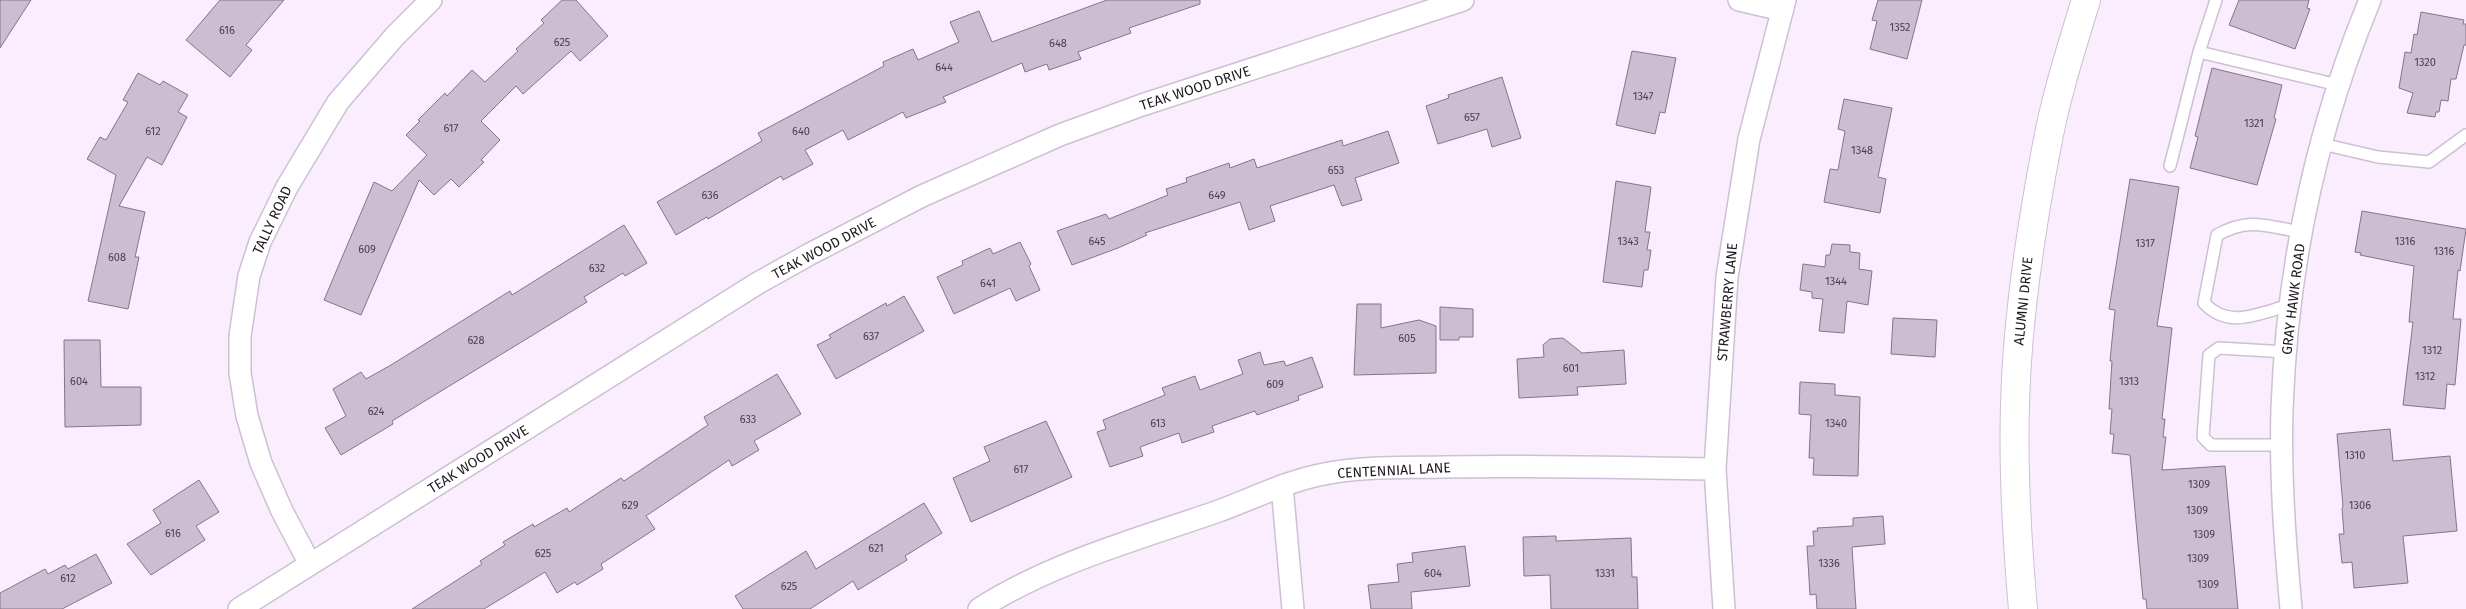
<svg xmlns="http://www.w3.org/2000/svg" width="2466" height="609" viewBox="0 0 2466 609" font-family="'Fira Sans',sans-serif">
<rect width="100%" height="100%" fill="#faedfe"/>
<!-- building -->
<g fill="#cdbdd2" stroke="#847588">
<polygon points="0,0 31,0 0,48"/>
<polygon points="220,0 284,0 246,45 252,50 230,77 186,40"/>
<polygon points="562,0 576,0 608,36 580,61 571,51 523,94 516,86 481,121 500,140 481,160 484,162 459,187 451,179 434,195 419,180 361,315 324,300 374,182 392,191 427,155 406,135 420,121 418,120 445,93 447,96 472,70 485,82 518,51 516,49 544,23 541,20"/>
<polygon points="1107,0 1200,0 1200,4 1129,28 1131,33 1078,52 1081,59 1049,70 1047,64 1025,72 1022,63 943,97 946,102 906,118 903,112 848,140 843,130 805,150 813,164 783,180 781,176 708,219 707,217 676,235 657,202 762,141 758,133 884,66 883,62 913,49 918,60 959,42 950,22 979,11 992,42"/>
<polygon points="1878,0 1922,0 1907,59 1870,49 1877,21 1872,20"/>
<polygon points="2239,0 2309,0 2307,8 2310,9 2295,49 2229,25"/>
<polygon points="2421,12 2464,20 2463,24 2466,24 2466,45 2464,45 2456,79 2451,79 2448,101 2441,100 2439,112 2436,112 2435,117 2407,113 2413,93 2399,88 2405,52 2411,53 2414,34 2417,35"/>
<polygon points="1632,51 1676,58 1665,113 1660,112 1655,134 1616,125"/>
<polygon points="2212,68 2282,85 2274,118 2276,119 2257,185 2190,168 2198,137 2195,136"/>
<polygon points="138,73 160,85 163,81 188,95 178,112 187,117 162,165 147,157 119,206 145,212 135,257 139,257 128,309 88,301 116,175 87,159 100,137 106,140 128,102 123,100"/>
<polygon points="1502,77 1521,138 1492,147 1487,129 1438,144 1426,106 1449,98 1448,95"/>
<polygon points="1844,99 1892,108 1878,177 1886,179 1880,213 1824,202 1830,169 1838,170 1845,131 1838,129"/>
<polygon points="1388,131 1399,163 1355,178 1362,200 1342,206 1334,185 1270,206 1275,221 1249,230 1240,202 1145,233 1147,235 1118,248 1072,265 1057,231 1106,214 1109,219 1168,195 1166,189 1187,182 1186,178 1229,163 1230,168 1254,159 1257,168 1342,140 1343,146"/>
<polygon points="2130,179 2179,187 2157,326 2172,328 2162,419 2165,419 2163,437 2166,437 2162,470 2225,466 2238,609 2147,609 2146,599 2143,599 2130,455 2112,453 2114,434 2110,434 2112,409 2109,409 2112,361 2110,361 2115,310 2109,309"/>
<polygon points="1616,181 1651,187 1645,232 1650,232 1647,250 1651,250 1648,270 1644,270 1642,287 1603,282"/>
<polygon points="2362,211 2466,229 2460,271 2458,270 2453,319 2461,319 2455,385 2447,384 2445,409 2403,405 2413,322 2409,322 2414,266 2360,255 2361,253 2355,252"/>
<polygon points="624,225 647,263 625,276 623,273 584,297 587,302 392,421 393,424 341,455 325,428 346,416 333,389 361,372 366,379 391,365 510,291 512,295"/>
<polygon points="1020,242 1031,264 1029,266 1040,290 1016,301 1010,288 954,314 937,277 963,265 962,261 990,248 993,254"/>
<polygon points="1832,244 1850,245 1850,252 1860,253 1859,269 1872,271 1868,305 1847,301 1844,333 1819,331 1823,299 1812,298 1812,292 1800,290 1803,264 1825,267 1826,255 1830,255"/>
<polygon points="904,296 924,331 836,379 817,345 831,338 829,335 886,303 887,306"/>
<polygon points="1357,304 1381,304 1381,328 1419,320 1436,326 1436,373 1354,375"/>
<polygon points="1440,307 1473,309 1473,337 1459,337 1459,340 1440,340"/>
<polygon points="1893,318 1937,320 1935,357 1891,354"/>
<polygon points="1563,338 1582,353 1624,350 1626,384 1577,387 1578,395 1519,398 1517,359 1544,357 1543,345 1550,339"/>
<polygon points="64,340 100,340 101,387 141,387 141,425 65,427"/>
<polygon points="1260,352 1264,365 1284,361 1286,366 1312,357 1323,387 1298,396 1299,400 1257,415 1255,411 1212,426 1214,432 1182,443 1179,433 1140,447 1143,456 1110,467 1097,432 1106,429 1103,420 1165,395 1162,388 1195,376 1200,390 1243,374 1238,360"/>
<polygon points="777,374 801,414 754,441 759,450 732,466 729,460 646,516 655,529 601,564 603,569 577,585 575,582 557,593 545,572 484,609 412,609 482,564 480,561 505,545 503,542 533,524 534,527 567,508 569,512 621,478 624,481 708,425 704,417"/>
<polygon points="1800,382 1835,384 1835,395 1860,397 1858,476 1813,475 1814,458 1809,458 1811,415 1799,414"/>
<polygon points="1046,421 1072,477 971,522 953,478 990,461 984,447"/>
<polygon points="2390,429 2393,461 2450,456 2457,531 2403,536 2408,583 2354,588 2352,562 2342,563 2339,534 2344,534 2342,508 2343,507 2337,434"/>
<polygon points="199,480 219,512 196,526 205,540 151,575 127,544 161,523 153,510"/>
<polygon points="924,503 942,533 905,556 907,560 858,590 853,581 810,609 743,609 735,596 806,551 816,569"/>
<polygon points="1883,516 1885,544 1852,547 1856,609 1817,609 1816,594 1810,595 1807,546 1814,546 1813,531 1818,531 1817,528 1853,526 1853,518"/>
<polygon points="1556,536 1556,541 1631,538 1632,577 1637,577 1638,609 1551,609 1550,575 1524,576 1523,537"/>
<polygon points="1465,546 1470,586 1411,592 1412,609 1371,609 1368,585 1399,582 1397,564 1413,562 1412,553"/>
<polygon points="96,554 112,583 62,609 0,609 0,593 45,569 48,574 65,565 68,569"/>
</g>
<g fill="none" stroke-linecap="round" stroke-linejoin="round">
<defs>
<g id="lane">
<polyline points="2199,52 2338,85"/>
<polyline points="2322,144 2378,157 2429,162 2466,135"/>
<polyline points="2170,166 2199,52 2216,0"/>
<path d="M2290,305C2259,313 2229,330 2204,303L2217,235C2249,217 2266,226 2301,232"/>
<polyline points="2282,445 2211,445 2203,437 2209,355 2219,348 2286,352"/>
</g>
<g id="street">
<polyline points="1739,0 1782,10"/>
<polyline points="1282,486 1293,609"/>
<polyline points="310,564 282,511 261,463 247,416 240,373 240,336 249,276 260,242 287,187 338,102 395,36 431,0"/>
<polyline points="239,609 758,283 810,254 922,196 1060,135 1142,105 1463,0"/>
<path d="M979,609C1051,563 1135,540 1216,512C1252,499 1287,481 1324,474C1363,466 1404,468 1443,467C1534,465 1625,468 1715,469"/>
<polyline points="1724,609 1715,469 1727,277 1749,139 1785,0"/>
<path d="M2291,609C2285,542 2280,476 2282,409C2287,268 2316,130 2370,0"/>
</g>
<path id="secondary" d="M2023,609C2017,541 2013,473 2015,405C2017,320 2030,234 2046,150C2055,99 2071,49 2086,0"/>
</defs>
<!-- lane casing -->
<use href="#lane" stroke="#cfbfd4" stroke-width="14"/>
<!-- street casing -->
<use href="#street" stroke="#cfbfd4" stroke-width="24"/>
<!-- secondary casing -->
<use href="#secondary" stroke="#cfbfd4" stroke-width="30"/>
<!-- lane -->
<use href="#lane" stroke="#fff" stroke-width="11"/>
<!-- street -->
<use href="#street" stroke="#fff" stroke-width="21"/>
<!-- secondary -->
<use href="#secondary" stroke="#fff" stroke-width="28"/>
</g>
<g text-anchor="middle" stroke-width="5" stroke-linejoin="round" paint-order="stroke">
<!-- number labels -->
<g font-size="11" fill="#4a424c">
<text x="1900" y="31">1352</text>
<text x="227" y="34">616</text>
<text x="562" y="46">625</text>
<text x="1058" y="47">648</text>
<text x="2425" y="66">1320</text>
<text x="944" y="71">644</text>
<text x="1643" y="100">1347</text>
<text x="1472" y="121">657</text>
<text x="2254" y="127">1321</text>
<text x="451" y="132">617</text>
<text x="153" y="135">612</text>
<text x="801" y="135">640</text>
<text x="1862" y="154">1348</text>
<text x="1336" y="174">653</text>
<text x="710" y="199">636</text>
<text x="1217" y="199">649</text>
<text x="1097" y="245">645</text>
<text x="1628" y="245">1343</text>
<text x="2405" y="245">1316</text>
<text x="2145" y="247">1317</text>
<text x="367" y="253">609</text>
<text x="2444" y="255">1316</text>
<text x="117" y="261">608</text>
<text x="597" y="272">632</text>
<text x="1836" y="285">1344</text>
<text x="988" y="287">641</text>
<text x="871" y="340">637</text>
<text x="1407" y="342">605</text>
<text x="476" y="344">628</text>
<text x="2432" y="354">1312</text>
<text x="1571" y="372">601</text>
<text x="2425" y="380">1312</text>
<text x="79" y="385">604</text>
<text x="2129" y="385">1313</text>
<text x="1275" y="388">609</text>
<text x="376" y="415">624</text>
<text x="748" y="423">633</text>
<text x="1158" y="427">613</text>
<text x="1836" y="427">1340</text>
<text x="2355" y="459">1310</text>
<text x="1021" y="473">617</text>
<text x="2199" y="488">1309</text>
<text x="630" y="509">629</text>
<text x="2360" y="509">1306</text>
<text x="2197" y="514">1309</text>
<text x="173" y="537">616</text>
<text x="2204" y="538">1309</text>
<text x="876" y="552">621</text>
<text x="543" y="557">625</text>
<text x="2198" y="562">1309</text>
<text x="1829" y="567">1336</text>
<text x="1433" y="577">604</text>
<text x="1605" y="577">1331</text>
<text x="68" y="582">612</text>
<text x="2208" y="588">1309</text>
<text x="789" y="590">625</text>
</g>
<!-- street labels -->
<g font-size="14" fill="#1e1920" stroke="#fff">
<text transform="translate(1195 88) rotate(-18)" y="5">TEAK WOOD DRIVE</text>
<text transform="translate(272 220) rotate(-65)" y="5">TALLY ROAD</text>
<text transform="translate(824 248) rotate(-28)" y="5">TEAK WOOD DRIVE</text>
<text transform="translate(2293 299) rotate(-83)" y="5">GRAY HAWK ROAD</text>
<text transform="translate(2023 301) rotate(-84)" y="5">ALUMNI DRIVE</text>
<text transform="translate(1727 302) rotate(-85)" y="5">STRAWBERRY LANE</text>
<text transform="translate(478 459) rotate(-32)" y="5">TEAK WOOD DRIVE</text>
<text transform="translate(1394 470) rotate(-3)" y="5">CENTENNIAL LANE</text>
</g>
</g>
</svg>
